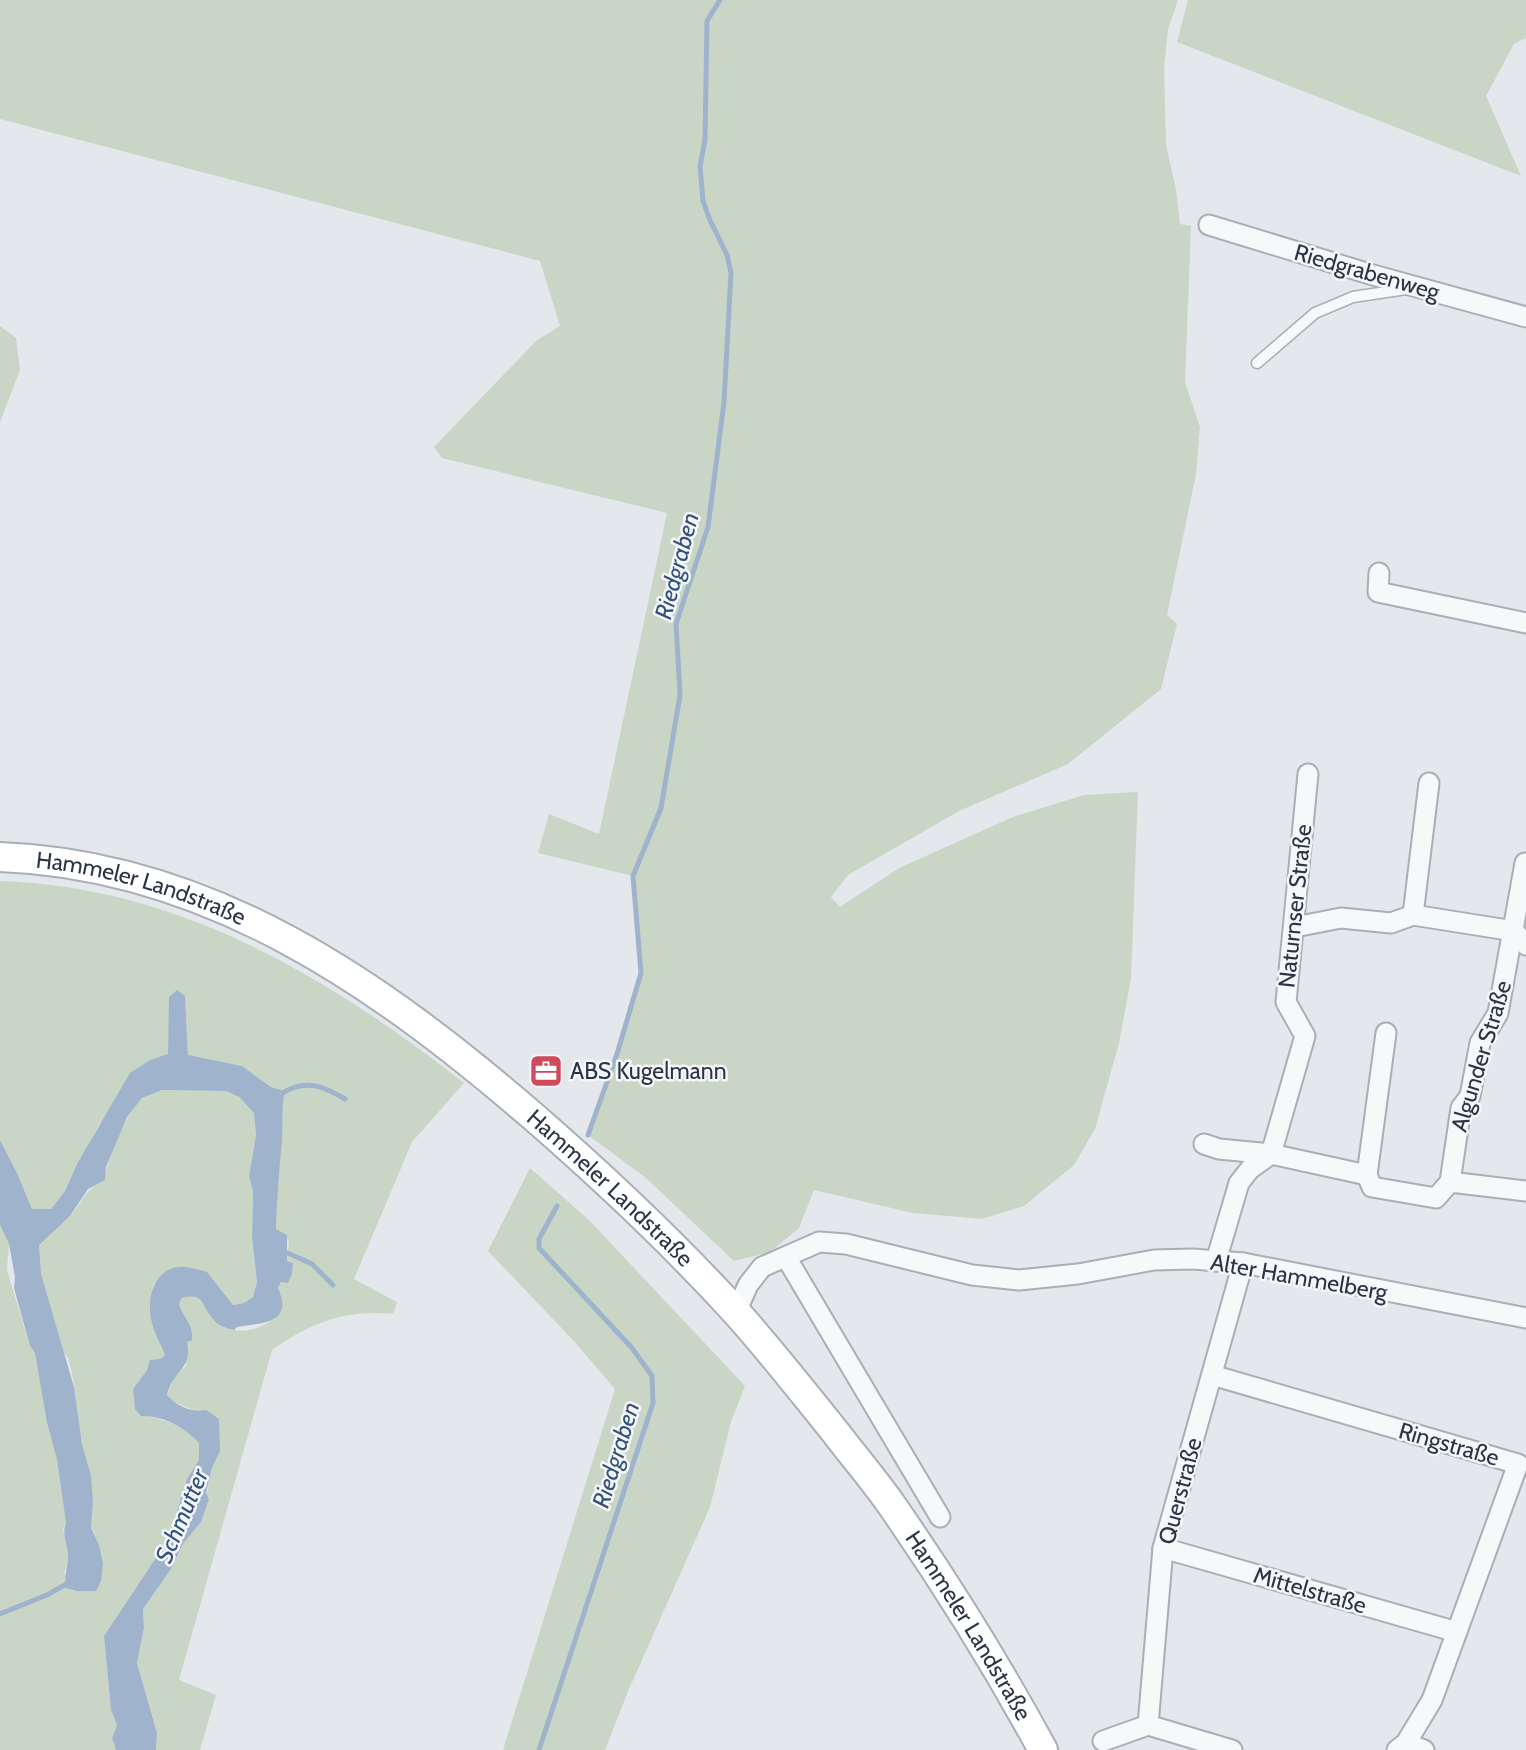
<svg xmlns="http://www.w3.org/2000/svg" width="1526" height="1750" viewBox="0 0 1526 1750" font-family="Cabin,sans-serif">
<rect width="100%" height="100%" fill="#e4e7ec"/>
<!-- green -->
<g fill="#c9d6c5">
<polygon points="0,0 1178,0 1168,29 1164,69 1166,144 1176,190 1180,224 1191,226 1185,382 1200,427 1196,474 1167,615 1177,624 1161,689 1068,764 959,811 848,875 831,897 840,907 899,868 1013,817 1084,795 1138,792 1131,979 1119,1043 1095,1129 1074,1165 1024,1206 982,1219 913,1213 814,1190 799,1228 770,1252 734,1261 646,1178 588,1135 617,1054 640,973 633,876 538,853 549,814 599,834 667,513 442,458 434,447 537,340 560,326 540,261 0,119"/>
<polygon points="1188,0 1526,0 1526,38 1514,44 1486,96 1521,176 1177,42"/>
<polygon points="0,326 16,338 20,370 0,422"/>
<path d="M0,881C179,887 327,976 464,1083L412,1142L354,1279L397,1302L393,1314C344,1309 311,1323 272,1350L179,1680L216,1695L200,1750H156L157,1733L137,1663L144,1628L143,1609L171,1569L183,1544L201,1522L212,1468L220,1451L197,1412L172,1401L167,1395L175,1375L186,1366L187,1342L192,1340C194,1323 182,1317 179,1303L182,1298C188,1296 192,1295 198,1298C206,1303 207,1314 214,1320C233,1338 261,1331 278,1315V1288L281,1282L288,1283L292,1274L293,1263L287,1261L289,1241L276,1229L277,1187L282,1136L281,1115L285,1091L271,1087L242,1066L188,1056L185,996L169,997V1055L150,1060L98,1126L65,1191L51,1209H32L17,1173L0,1140Z"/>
<path d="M162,1090L226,1091L239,1097L254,1113L256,1135L249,1176L253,1192L252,1237L257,1282L253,1297L244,1303L233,1305L227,1298L179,1267L163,1273L153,1286L152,1323L165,1355L147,1370L133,1389L150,1416L174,1424L191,1434L199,1443V1460L187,1479L176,1515L163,1547L104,1636L111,1710L117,1725L112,1738L116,1750H0V1225L9,1244L7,1270L30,1346L35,1353L47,1423L57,1460L66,1523L63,1528L68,1559L64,1575L99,1545L91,1528L93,1502L78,1421L74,1383L68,1357L64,1354C60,1334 30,1261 39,1244C46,1231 62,1225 71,1215C85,1198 84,1191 104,1180C108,1159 125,1113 142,1099C147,1095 156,1092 162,1090Z"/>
<polygon points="530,1168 590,1221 745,1386 731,1422 710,1507 629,1689 605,1750 503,1750 615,1389 572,1339 488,1251"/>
</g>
<!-- water -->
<path fill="#9fb4cc" d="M177,990L185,996L188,1055L242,1066L271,1087L285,1091C281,1108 283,1124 282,1141C279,1170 277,1199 276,1229L287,1235V1261L293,1263L292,1274L288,1283L281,1282L278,1288C294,1324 262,1323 237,1327L234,1330C226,1328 218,1326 213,1319C201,1306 205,1292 182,1298L179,1303C182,1317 194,1323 192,1340L187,1342C193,1370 173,1369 167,1395C176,1406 192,1413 206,1410L219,1419L220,1451L212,1468L206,1493L209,1499L201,1522L183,1544L171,1569L143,1609L144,1628L137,1663L157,1733L156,1750H116L112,1738L117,1725L111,1710L104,1636L163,1547L176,1515L187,1479L199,1460V1443C186,1428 162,1415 141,1416L135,1409L133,1389L147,1370L150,1360L160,1359L165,1355C161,1344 153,1331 151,1319C147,1298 154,1269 179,1267C188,1266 198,1270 207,1272L233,1305L244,1303L253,1297L257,1282L252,1237L253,1192L249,1176L256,1135L254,1113L239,1097L226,1091L162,1090L142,1098L127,1117L106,1167L105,1180L88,1189L70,1216L39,1245L41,1274L74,1387L82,1444L91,1476L93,1502L91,1528L99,1545L103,1563L101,1581L96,1591H77L66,1588C64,1577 67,1569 68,1558C68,1547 61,1533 66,1523L57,1460L47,1423L35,1353L30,1346L14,1288L15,1277L9,1244L0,1225V1140L17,1173L32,1209H51L65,1191L78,1162L130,1073L150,1060L168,1054L169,997Z"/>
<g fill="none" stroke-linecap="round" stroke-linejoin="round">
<!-- stream -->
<g stroke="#9fb4cc" stroke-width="5">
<path d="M281,1094C305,1078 323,1086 345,1099"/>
<polyline points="588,1135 617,1054 641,973 633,876 661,808 680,695 676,624 708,527 724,402 731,273 727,255 710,220 703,201 700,166 705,140 707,21 720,0"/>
<polyline points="281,1250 312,1264 333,1285"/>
<polyline points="0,1614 47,1595 70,1582"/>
<polyline points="539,1750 653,1403 652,1376 632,1348 539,1248 539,1239 557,1206"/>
</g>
<defs>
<polyline id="service" points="1257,363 1315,313 1353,297 1406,289"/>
<g id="minor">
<polyline points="1209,225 1373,275 1526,317"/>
<polyline points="1379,573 1378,592 1526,623"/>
<polyline points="1413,915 1429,783"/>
<polyline points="1295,927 1341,918 1391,923 1413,915 1514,931 1526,945"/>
<polyline points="1204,1144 1219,1149 1271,1154 1367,1175 1372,1187 1436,1198 1450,1182 1526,1191"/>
<polyline points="1367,1175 1386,1033"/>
<polyline points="1450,1182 1461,1108 1470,1096 1480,1043 1498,1013 1525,863"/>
<polyline points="786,1257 940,1517"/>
<polyline points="1216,1261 1239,1183 1250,1169 1271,1154 1305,1036 1286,1002 1308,774"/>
<polyline points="736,1312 748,1285 762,1267 819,1242 846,1244 972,1275 1019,1280 1078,1274 1154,1260 1193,1259 1243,1263 1526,1318"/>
<polyline points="1212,1375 1518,1464 1432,1700 1406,1743 1397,1750"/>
<polyline points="1163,1548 1457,1632"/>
<polyline points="1148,1725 1163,1548 1243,1263"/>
<polyline points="1103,1741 1148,1725 1232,1750"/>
<polyline points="1406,1743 1424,1750"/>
</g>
<g id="secondary">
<path id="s1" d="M0,857C211,865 381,985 535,1118C605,1179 673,1243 736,1312C771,1351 803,1392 836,1433C855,1458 875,1481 893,1507C947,1585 998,1667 1043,1750"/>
</g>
</defs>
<!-- service casing -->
<use href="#service" stroke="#a9aeb7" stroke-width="13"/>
<!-- minor casing -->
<use href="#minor" stroke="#a9aeb7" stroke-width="23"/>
<!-- secondary casing -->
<use href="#secondary" stroke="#a9aeb7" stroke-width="32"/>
<!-- service -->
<use href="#service" stroke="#f7f8fa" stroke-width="10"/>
<!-- minor -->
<use href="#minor" stroke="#f7f8fa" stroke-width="19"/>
<!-- secondary -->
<use href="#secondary" stroke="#fff" stroke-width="28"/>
</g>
<!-- icons -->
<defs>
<symbol id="office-square" viewBox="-11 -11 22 22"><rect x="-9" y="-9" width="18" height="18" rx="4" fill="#d1495b" stroke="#f4f6f9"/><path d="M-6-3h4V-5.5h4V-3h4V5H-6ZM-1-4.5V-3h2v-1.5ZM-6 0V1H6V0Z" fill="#fff"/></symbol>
</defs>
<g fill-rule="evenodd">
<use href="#office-square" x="527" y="1052" width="38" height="38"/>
</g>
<g text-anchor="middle" stroke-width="5" stroke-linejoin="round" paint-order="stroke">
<!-- street labels -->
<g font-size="23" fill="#2b3445" stroke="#f4f6f9">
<text transform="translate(1367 272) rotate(16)" y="8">Riedgrabenweg</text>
<text dy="8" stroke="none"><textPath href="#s1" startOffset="145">Hammeler Landstraße</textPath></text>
<text transform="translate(1295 906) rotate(-84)" y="8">Naturnser Straße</text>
<text transform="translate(1481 1056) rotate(-73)" y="8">Algunder Straße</text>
<text dy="8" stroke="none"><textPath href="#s1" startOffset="710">Hammeler Landstraße</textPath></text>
<text transform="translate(1299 1277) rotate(10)" y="8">Alter Hammelberg</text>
<text transform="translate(1449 1444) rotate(16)" y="8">Ringstraße</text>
<text transform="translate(1180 1491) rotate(-75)" y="8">Querstraße</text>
<text transform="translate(1310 1590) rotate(16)" y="8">Mittelstraße</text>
<text dy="8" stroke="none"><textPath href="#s1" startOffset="1278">Hammeler Landstraße</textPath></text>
</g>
<!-- poi labels -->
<g font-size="23" fill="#2b3445" stroke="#f4f6f9" text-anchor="start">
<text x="570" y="1079">ABS Kugelmann</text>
</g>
<!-- water labels -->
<g font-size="24" font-style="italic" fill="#34527a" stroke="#f4f6f9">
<text transform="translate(677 566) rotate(-75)" y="8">Riedgraben</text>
<text transform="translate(616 1455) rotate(-73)" y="8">Riedgraben</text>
<text transform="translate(182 1516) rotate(-67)" y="8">Schmutter</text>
</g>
</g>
</svg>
